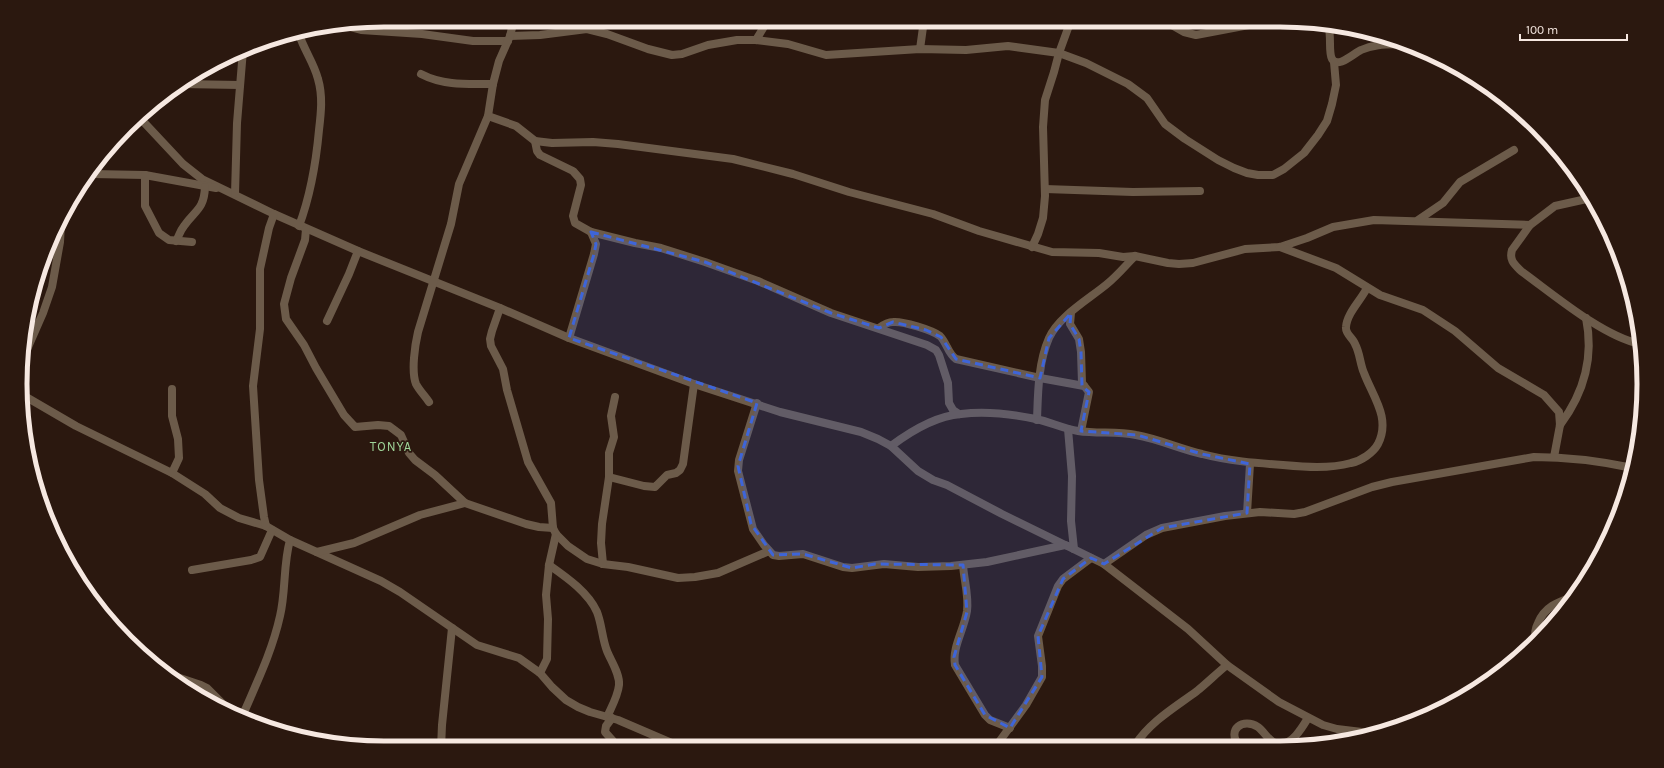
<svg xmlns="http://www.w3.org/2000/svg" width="1664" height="768" viewBox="0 0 1664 768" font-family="Karla,sans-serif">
<rect width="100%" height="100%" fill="#2b180f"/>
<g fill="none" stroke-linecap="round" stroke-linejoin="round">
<!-- minor -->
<g stroke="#6c5b4a" stroke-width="8">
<polyline points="1163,20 1184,32 1196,35 1276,20"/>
<path d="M1328,25C1332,36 1328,52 1332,59C1338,69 1354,53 1361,50C1376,43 1392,45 1408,44"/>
<polyline points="346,26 361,30 422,34 473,41 508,41"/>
<polyline points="596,31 598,20"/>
<path d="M299,34C304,50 314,63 318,79C323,96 321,113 319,130C316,163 311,194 299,226"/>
<polyline points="510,36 540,35 587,29 607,34 648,49 672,55 682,54 708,45 737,40 756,40 788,44 826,55 920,49 966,50 1008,46 1059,53 1086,63 1128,84 1147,98 1165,124 1185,139 1218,160 1234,168 1247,173 1258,175 1273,175 1284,169 1304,153 1318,135 1327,121 1332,104 1336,85 1334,62"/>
<polyline points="756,40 768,20"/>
<polyline points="920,49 924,20"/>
<path d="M421,74C444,86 468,84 493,84"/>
<polyline points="181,84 240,85"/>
<polyline points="488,116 516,126 535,141 552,143 593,142 618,144 733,159 793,174 849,192 933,214 979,231 1052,252 1099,253 1123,257 1135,256 1168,263 1179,264 1193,263 1245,249 1280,247 1307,238 1333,227 1374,220 1530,225 1555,206 1591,198"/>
<polyline points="139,117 183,164 202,179 274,214 358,251 500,308 569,338 694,384 780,412 861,432 878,439 891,446 918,471 933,480 947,485 1002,514 1104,564 1188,629 1227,665 1279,702 1323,725 1337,729 1370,733"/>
<polyline points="535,141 537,151 540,155 573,171 580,179 581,185 573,216 575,223 591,232 635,243 661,248 705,262 758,281 831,313 927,345 936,350 939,355 948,383 949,403 953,410 959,414"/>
<polyline points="92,174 145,175 216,188"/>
<polyline points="145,175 145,206 159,233 169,240 192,242"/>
<polyline points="1045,189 1133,192 1200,191"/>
<polyline points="235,194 237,123 243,50"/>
<polyline points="1418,220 1443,203 1460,182 1514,150"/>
<path d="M1530,225L1512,250C1509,260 1514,264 1521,271C1553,294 1602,336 1640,344"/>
<polyline points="306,229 305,240 291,278 284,304 286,319 304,345 316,368 344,415 355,427 378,425 389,426 401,435 409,453 415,460 435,475 465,503 526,524 539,527 553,528"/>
<path d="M176,241C179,236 180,231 184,226C195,210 204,210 205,187"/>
<polyline points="1032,247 1038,234 1043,218 1045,196 1043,127 1045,100 1054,72 1059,53 1071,20"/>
<polyline points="1280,247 1336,268 1380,295 1423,310 1455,331 1498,368 1544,395 1559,412 1560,425 1554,457"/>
<polyline points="500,308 492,331 490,339 491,346 503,369 507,390 528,462 551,503 553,528 556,534 568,546 587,559 603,564 628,567 678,578 695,577 718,573 769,551"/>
<polyline points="1071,313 1070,324 1079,339 1081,352 1082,383 1089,392 1081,431"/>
<polyline points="327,321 349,274 358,251"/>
<path d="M879,328C883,325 887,322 893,322C903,321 932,330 940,336C947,343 948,354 956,359L1040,378L1084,386"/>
<polyline points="569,338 594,254 596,244 591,232"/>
<polyline points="22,361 43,313 52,287 60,242 61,223"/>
<polyline points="21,394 76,426 172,473 205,494 220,508 239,518 266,526 290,540 381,581 400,592 477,645 519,658 540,673 552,687 566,700 578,707 590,712 618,720 681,747"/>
<path d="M429,402C425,396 419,390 416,384C411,371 415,345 418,332L451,224L459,184L488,116L493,84L499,61L510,36L514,20"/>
<polyline points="757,403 739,460 738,471 753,529 764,545 773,555 779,556 803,554 843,567 852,568 884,564 918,567 951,566 987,562 1065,545 1068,546"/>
<path d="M1037,420C1038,393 1038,363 1049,338C1059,316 1089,299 1107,284C1117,276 1126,265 1135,256"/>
<path d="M1560,425C1584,393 1594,357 1586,318"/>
<polyline points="1068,429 1072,476 1071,521 1074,549"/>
<path d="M891,446C911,431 935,416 961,414C985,411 1012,414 1036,419C1050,422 1064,429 1078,431C1098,434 1117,431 1136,435C1159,439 1180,449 1202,454C1229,461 1255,463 1283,465C1305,467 1329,469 1351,463C1361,461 1373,453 1378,444C1391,418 1373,397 1364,373C1360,364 1360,353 1355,344C1353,338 1345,334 1346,327C1347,313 1361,300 1367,288"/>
<polyline points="172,473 179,458 178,439 172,416 172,389"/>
<polyline points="609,477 644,486 655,487 667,475 676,473 680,470 683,464 694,384"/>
<polyline points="1247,513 1250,464"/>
<polyline points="266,526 264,517 259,480 253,386 260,329 260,269 269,228 274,214"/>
<polyline points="317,552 354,543 420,515 465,503"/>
<polyline points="603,564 601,543 602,524 609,477 609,453 614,437 611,416 615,397"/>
<path d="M1104,564L1146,535L1162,528L1225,516L1260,512L1294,514L1305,512L1372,487L1392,482L1534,457C1568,457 1600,461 1633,468"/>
<path d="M549,565C566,577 588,592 597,612C602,625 602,638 607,651C611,661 620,674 619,685C618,696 611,708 607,717"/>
<path d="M963,565C964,580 969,596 967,611C964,630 952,647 955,665L985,715L990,720L1010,728"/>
<polyline points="192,570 251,560 260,557 272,530"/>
<path d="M1536,639C1534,633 1535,629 1538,623C1545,606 1558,602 1575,596"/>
<polyline points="540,673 547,659 548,619 546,595 549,565 556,534"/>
<polyline points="171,675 201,685 207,688 230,711"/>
<polyline points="233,713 249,722"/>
<path d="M242,717C256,684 272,652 280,616C286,591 283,565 290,540"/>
<polyline points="612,718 606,726 605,732 613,741 614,747"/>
<path d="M1135,745C1151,721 1174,708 1197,691C1207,683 1217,673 1227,665"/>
<path d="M1239,745C1226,730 1243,717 1258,727C1265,732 1270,744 1279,744C1292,745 1302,728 1308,718"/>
<polyline points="996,746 1026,705 1042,677 1042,666 1038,636 1058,586 1063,579 1091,558"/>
<polyline points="441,748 442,725 452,628"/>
</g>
</g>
<!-- marked area -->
<path fill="#3e65d9" fill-opacity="0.2" stroke="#3e65d9" stroke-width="3" stroke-dasharray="8 5" stroke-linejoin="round" d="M591,232L705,262L831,313L879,328L893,322L926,330L941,337L956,359L1040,378L1049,338L1071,313L1070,324L1079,339L1081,352L1082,386L1089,392L1081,431L1137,435L1202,454L1250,464L1247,513L1162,528L1104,564L1091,558L1063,579L1038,636L1042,677L1010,728L985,715L955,665L954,657L967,612L963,565L875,564L852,568L803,554L773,555L751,524L738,466L757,403L569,338L594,254L596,244Z"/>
<g text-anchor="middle" stroke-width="3.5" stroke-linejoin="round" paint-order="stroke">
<!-- quarter labels -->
<g font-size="13" letter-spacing="1" fill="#9fd599" stroke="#2b180f">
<text x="391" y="451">TONYA</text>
</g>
</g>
<!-- crop -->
<path d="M0 0H1664V768H0ZM384 27H1280A357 357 0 0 1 1637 384V384A357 357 0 0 1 1280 741H384A357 357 0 0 1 27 384V384A357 357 0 0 1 384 27Z" fill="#2b180f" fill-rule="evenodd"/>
<path fill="none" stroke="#f6e8e1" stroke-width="5" d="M384 27H1280A357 357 0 0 1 1637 384V384A357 357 0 0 1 1280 741H384A357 357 0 0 1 27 384V384A357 357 0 0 1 384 27Z"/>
<!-- scale -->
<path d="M1520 34v6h107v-6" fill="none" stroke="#f6e8e1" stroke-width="2"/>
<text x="1526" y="34" font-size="12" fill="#f6e8e1" stroke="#2b180f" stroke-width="3" paint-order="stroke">100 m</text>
</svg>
